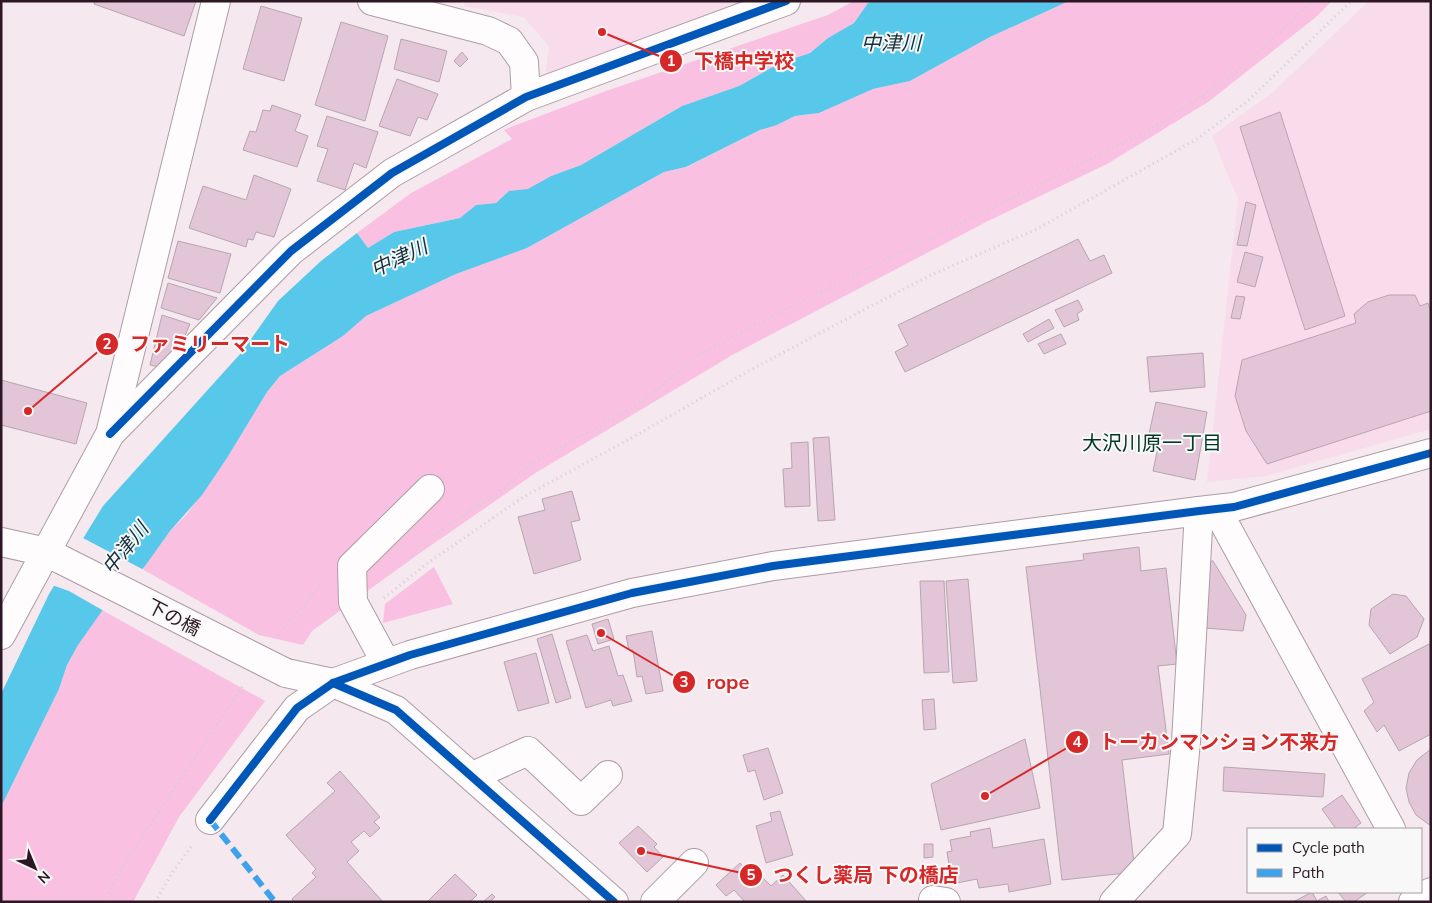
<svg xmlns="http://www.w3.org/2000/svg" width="1432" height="903" viewBox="0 0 1432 903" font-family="Mulish,'Noto Sans JP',sans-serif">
<rect width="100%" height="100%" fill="#f5e8ef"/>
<!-- built -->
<g fill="#f8dceb">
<polygon points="465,1 750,1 545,77 549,46 523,17 464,6"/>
<polygon points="1369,1 1431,1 1431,429 1266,476 1207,482 1238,199 1212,136 1272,93"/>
</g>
<!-- green -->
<g fill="#f9c0e1">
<polygon points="854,1 866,1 868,3 854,23 828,38 810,53 780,63 739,86 682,106 581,165 551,176 528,190 509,191 496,203 476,205 460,218 394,232 368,248 357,233 411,193 512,139 504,130 511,127 606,91 828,15"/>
<polygon points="1069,1 1332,1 1316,17 1208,102 1107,164 988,221 734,354 537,472 420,553 312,631 303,645 259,635 142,569 170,531 187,514 227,458 267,392 280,376 343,336 366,316 456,274 527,248 664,172 687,167 760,130 777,125 795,116 819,113 873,89 910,81 990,37"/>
<polygon points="434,567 453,604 383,623 385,604"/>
<polygon points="102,610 265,701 179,817 133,902 1,902 1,807 59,689 67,665 78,645"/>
</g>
<!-- water -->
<polygon fill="#58c8ea" points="872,1 1069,1 990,37 910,81 873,89 819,113 795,116 777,125 760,130 686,167 664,172 527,248 456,274 366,316 343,336 280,376 267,392 227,458 202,495 170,531 145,566 102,611 78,645 67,665 59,689 1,807 1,694 49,594 103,506 241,353 278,301 321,261 357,233 368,248 394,232 460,218 476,205 496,203 509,191 528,189 551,176 581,165 682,106 739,86 780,63 810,53 828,38 854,23 868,3"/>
<!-- pier -->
<polygon fill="#f5e8ef" points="81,537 144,570 104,611 69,591 52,585"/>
<!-- building -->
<g fill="#e2c5d7" stroke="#b6a6af">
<polygon points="95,1 196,1 184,36 94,4"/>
<polygon points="261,6 302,18 284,81 243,69"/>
<polygon points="341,22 388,36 365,121 315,105"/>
<polygon points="401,39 447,51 439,82 394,69"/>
<polygon points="462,52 468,59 460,67 454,61"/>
<polygon points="397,79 438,94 427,120 418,117 410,136 379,126"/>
<polygon points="272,105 301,115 295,131 308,136 297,167 243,150 250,131 256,132 263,110 270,111"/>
<polygon points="1280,112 1345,316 1305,330 1240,127"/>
<polygon points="327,116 378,132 366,168 354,163 345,190 317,181 328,149 317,146"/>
<polygon points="254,175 291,189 274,237 256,232 253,240 248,239 246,247 189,228 203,186 246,200"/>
<polygon points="1246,202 1256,205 1247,246 1237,245"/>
<polygon points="1078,239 1090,261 1104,255 1112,273 905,372 895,352 908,345 898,325"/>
<polygon points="178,241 231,254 220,293 168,278"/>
<polygon points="1245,252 1263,257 1255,287 1237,282"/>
<polygon points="168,283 217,298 199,320 161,308"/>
<polygon points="1389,295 1415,295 1420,306 1428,303 1431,311 1431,411 1267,464 1246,431 1235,396 1242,360 1356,323 1354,314 1368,302"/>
<polygon points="1236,296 1245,297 1240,319 1231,318"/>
<polygon points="1078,300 1083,310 1077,314 1079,320 1064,327 1055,310"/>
<polygon points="162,315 190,324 184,338 159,367 150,365"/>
<polygon points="1049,319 1054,328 1028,342 1023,334"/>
<polygon points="1061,334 1066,344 1044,354 1038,344"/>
<polygon points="1203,353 1205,387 1150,392 1147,357"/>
<polygon points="1,380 87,403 76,444 1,425"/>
<polygon points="1156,402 1207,412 1195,480 1153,471 1158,447 1147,443"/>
<polygon points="829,437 835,520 818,521 813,438"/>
<polygon points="808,442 810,506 785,507 783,469 792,468 791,443"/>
<polygon points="572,491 580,520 571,522 581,560 534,574 518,517 545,510 542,499"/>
<polygon points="1139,547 1141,571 1166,568 1177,664 1158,666 1169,754 1122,760 1135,872 1062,880 1026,567 1084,560 1083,554"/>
<polygon points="1209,561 1213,561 1246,615 1243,631 1205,628"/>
<polygon points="968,579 977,681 953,683 946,581"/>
<polygon points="920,581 944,581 949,672 924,673"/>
<polygon points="1393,594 1406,596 1424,619 1417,637 1390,654 1369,625 1371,609"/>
<polygon points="608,619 614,639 598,644 592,624"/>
<polygon points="652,631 663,691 646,694 642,676 637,677 633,650 629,650 626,636"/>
<polygon points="552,634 571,698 556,703 537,639"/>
<polygon points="587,635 593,651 609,646 618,676 623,675 632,701 613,706 611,700 586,708 566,641"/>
<polygon points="1429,644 1431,647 1431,734 1399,751 1384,725 1377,732 1364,711 1374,702 1362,679"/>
<polygon points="536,653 549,703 518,711 504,662"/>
<polygon points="934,699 936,729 924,730 922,700"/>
<polygon points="1025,739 1040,808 941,830 931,784"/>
<polygon points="768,748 783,793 764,800 755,770 748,772 743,755"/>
<polygon points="1431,749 1431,826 1416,815 1409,802 1406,788 1409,773 1417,760"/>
<polygon points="1224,767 1325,774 1323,797 1223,791"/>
<polygon points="340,771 380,817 374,822 380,828 370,837 364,831 351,842 359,851 347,862 383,902 294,902 292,899 316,877 312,873 316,869 286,835 335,791 327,783"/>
<polygon points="1342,795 1361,823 1353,829 1336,829 1322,809"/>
<polygon points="780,811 793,855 766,863 756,826 772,821 770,813"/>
<polygon points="638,826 657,844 654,847 663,857 647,872 619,843"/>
<polygon points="990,828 993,848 1044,839 1051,884 1009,892 1008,884 979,888 977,879 952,884 947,852 952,851 950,840 971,836 970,832"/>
<polygon points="924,844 933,844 933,857 924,858"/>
<polygon points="740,863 757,881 762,877 771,886 783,875 807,902 745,902 734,890 726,896 716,885"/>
<polygon points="927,873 938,873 938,883 926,883"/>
<polygon points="455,874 477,895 470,902 427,902"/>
<polygon points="1312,892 1317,901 1326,896 1329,902 1293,902"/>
<polygon points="1338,892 1368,892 1354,902 1346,902"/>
<polygon points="492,894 495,897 490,902 483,902"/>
</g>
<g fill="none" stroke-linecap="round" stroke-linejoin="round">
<defs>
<g id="minor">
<polyline points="372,1 488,31 509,41 524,62 526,97"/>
<polyline points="110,434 291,251 392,173 526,97 786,1"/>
<polyline points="1217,510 1391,829"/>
<polyline points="1,542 46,552 62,560"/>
<polyline points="1,635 110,434 216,1"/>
<polyline points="386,663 353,602 352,566 430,489"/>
<polyline points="286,673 333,683 396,710 614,902"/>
<polyline points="473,776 528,751 581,801 608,775"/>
<polyline points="210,820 297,708 333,683 410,655 632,593 773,566 1199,511 1234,507 1431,453"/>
<polyline points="655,902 694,863"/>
<polyline points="933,902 933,900 946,902"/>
<polyline points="1114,902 1177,834 1186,742 1199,511"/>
<polyline points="1413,902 1431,892"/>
</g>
</defs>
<!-- minor casing -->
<use href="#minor" stroke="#ac9da5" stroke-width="30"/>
<!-- path -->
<g stroke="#d4ced1" stroke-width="3" stroke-dasharray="1 4" stroke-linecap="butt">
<path d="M417,547C443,527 471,511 498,492C511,484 520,471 534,462L641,403L698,355L816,294L1145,132L1190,104L1230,75L1257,54L1312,1"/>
<polyline points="384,598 429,562 525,496 635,436 756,367 873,305 931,275 1037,229 1197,139 1250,99 1351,1"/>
<polyline points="278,636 322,583"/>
<polyline points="104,902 126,861 244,684"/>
<polyline points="155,902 174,870 193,844"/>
</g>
<!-- minor -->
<use href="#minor" stroke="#fefcfd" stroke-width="28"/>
<defs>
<polyline id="minor-bridge" points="62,560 286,673"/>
</defs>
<!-- minor-bridge casing -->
<use href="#minor-bridge" stroke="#ac9da5" stroke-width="30" stroke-linecap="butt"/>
<!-- minor-bridge -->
<use href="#minor-bridge" stroke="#fefcfd" stroke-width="28"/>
<!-- quiet -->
<polyline stroke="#3ea2eb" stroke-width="6" stroke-dasharray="12 6" stroke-linecap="butt" points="210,820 275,902"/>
<defs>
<g id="cycleway">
<polyline points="110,434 291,251 392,173 526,97 786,1"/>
<polyline points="333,683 396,710 614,902"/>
<polyline points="210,820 297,708 333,683 410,655 632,593 773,566 1199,511 1234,507 1431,453"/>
</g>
</defs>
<!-- cycleway casing -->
<use href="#cycleway" stroke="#f7f8f7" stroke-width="11"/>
<!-- cycleway -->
<use href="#cycleway" stroke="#0057b8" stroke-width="8"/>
</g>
<g text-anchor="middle" stroke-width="4" stroke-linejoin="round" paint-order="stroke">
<!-- street labels -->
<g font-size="19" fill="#2d1724" stroke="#f7f8f7">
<text transform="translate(174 617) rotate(27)" y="7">下の橋</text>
</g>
<!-- water labels -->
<g font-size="20" font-style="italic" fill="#14313c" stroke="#f7f8f7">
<text x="891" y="50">中津川</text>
<text transform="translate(399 258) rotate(-25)" y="7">中津川</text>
<text transform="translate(125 548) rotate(-51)" y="7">中津川</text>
</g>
<!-- neighbourhood labels -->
<g font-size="20" fill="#033625" stroke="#f7f8f7">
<text x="1152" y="450">大沢川原一丁目</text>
</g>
</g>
<!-- callouts -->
<path fill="none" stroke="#d62828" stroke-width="2" d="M602 32L671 61M28 411L107 344M601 633L684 682M985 796L1077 742M641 851L751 875"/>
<g fill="#d62828" stroke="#f7f8f7" stroke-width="2">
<circle cx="602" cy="32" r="5"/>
<circle cx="28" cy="411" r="5"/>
<circle cx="601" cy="633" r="5"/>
<circle cx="985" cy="796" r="5"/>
<circle cx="641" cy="851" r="5"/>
<circle cx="671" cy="61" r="12"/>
<circle cx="107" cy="344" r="12"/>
<circle cx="684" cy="682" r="12"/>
<circle cx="1077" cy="742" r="12"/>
<circle cx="751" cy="875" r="12"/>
</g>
<g font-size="15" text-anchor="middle" font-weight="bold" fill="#fff">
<text x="671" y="66">1</text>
<text x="107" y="349">2</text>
<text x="684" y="687">3</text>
<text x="1077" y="747">4</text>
<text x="751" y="880">5</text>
</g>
<g font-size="20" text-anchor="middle" font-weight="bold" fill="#d62828" stroke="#f7f8f7" stroke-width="4" stroke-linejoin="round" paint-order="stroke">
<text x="744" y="68">下橋中学校</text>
<text x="210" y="351">ファミリーマート</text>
<text x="728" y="689">rope</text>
<text x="1219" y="749">トーカンマンション不来方</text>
<text x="866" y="882">つくし薬局 下の橋店</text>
</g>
<!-- border -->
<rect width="1432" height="903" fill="none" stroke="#2d1724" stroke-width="5"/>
<!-- legend -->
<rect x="1247" y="828" width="175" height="65" fill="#f7f8f7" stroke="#a69ea3"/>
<rect x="1257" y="844" width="25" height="8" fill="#0057b8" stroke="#a69ea3"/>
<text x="1292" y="853" font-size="15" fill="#2d1724">Cycle path</text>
<rect x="1257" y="869" width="25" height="8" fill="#3ea2eb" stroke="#a69ea3"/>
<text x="1292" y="878" font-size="15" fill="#2d1724">Path</text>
<!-- north arrow -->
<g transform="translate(35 868) rotate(136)" stroke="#f7f8f7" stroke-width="4" paint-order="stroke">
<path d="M0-4L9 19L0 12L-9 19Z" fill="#2d1724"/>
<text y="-8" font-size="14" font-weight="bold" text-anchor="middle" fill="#2d1724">N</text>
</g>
</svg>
